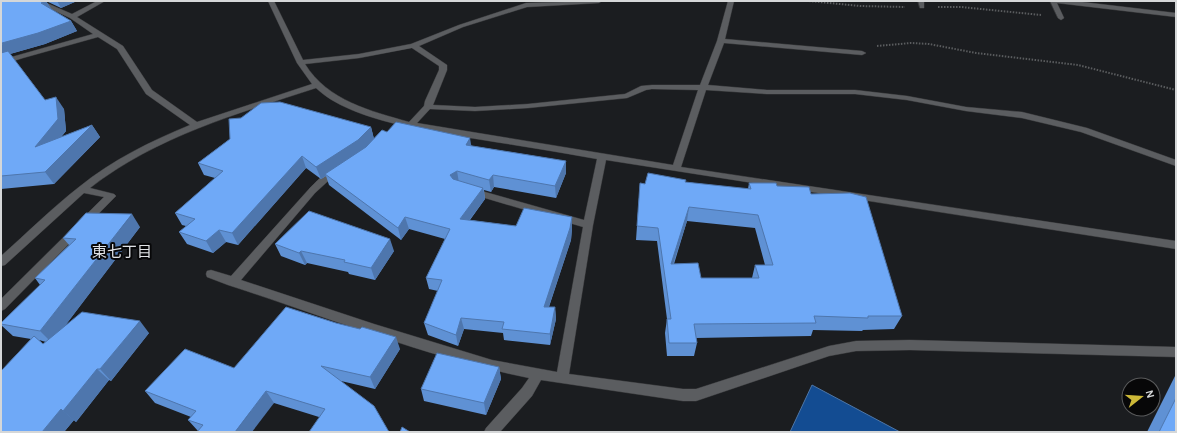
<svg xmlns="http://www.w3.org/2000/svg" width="1177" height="433" viewBox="0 0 1177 433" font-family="'Alegreya Sans','Noto Sans JP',sans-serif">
<rect width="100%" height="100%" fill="#1b1d20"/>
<!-- water -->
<polygon fill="#134c92" stroke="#4d76a7" points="812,385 900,432 790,432"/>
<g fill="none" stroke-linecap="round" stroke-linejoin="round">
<defs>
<g id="minor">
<path d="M34,1H42L72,14L97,1H105L77,17L123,46L152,90L197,122L312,84L297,63L268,1H274L303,60L359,54L411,44L459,25L526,3L602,1L599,3L527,7L463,27L419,46L447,65V70L433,105L475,107L528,104L625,94L641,86L652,85H700L717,41L728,1H734L725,39L862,51L866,53L862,55L724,43L708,85L767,90H855L907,96L966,107L1022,112L1087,128L1176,160V166L1081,132L1022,118L966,111L907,100L855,94H767L706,90L681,167L1176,241V249L606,160L593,225L569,374L683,389H696L829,346L856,341L910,340L1176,347V357L910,350L856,351L829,356L696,401H683L541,380L532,396L500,432H484L486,428L522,388L529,378C426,357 327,317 228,285L207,277L206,274L207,271L211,270L231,276L309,189C316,182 329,167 340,170L342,172L340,174L327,182L315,193L241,280L374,324L492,360L557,372L583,227L468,193L466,191L471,188L584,220L597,159C559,152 521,146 483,140C436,132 351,122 316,88C237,114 157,136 90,188L114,194L116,196L114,198L5,309L1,311V299L104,197L84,193L5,265L1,266V256C27,233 52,208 79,187C112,160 151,141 190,125L146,94L117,49L98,37L23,58L1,65V60L93,34L70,18ZM412,48L439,66V70L425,101L424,106L409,122C371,111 328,101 305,64L359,58ZM652,89L698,90L673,165L417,123L430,109L475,111L528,108L627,98L646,90Z"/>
<polygon points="918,1 924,1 924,8 920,8"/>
<polygon points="1050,1 1074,1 1176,13 1176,17 1057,3 1064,18 1061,20 1058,18"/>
</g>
</defs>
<!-- minor casing -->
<use href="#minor" stroke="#38393b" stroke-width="1"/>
<!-- path -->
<g stroke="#5a5c5e" stroke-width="2" stroke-dasharray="1.5 1.5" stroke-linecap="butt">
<polyline points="809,1 860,6 905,7"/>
<polyline points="938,7 961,7 1041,15"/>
<polyline points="877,46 911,43 929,44 976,53 1078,65 1176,90"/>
</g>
<!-- minor -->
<use href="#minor" fill="#5b5d60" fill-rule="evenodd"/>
</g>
<!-- wall -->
<g fill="#5f91d4" fill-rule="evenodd">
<polygon points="1,1 77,1 61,8 46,1 51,9 71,21 77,31 45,44 10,54 45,100 64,109 66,131 61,137 92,125 100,137 54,184 1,189"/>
<polygon points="371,127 374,139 387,132 566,161 566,173 556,198 494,187 491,192 484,190 485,199 470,220 516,226 572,217 572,228 571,240 549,307 555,307 556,319 550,345 504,340 503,333 464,329 458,346 428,335 424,323 438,291 429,289 426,278 445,239 409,229 401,240 329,185 326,176 321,179 306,168 238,245 226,242 213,253 187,244 179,232 186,226 182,225 175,213 215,178 204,175 198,163 230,139"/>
<path d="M685,182L748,189L749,183L777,186L811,194L902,316L894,329L863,330L862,331L813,330L811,336L696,338L697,343L694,356H667L665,333L667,319L657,241L636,240L640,183L645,184ZM687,221L755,228L765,265H755L752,278H701L674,264Z"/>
<path d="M140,227L64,327L149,333L111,381L109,380L76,422L74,420L64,432H1L2,370L31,339L13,336L1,325V323L40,285L35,278L69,245L63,238ZM39,340L46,342L43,344Z"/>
<polygon points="275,244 394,251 375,280 349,274 348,272 307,263 305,265 281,256"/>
<polygon points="400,349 375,389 341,381 389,432 319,417 274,403 198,431 188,420 191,417 155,403 145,391 234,368"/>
<polygon points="499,367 501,379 486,415 424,401 421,389"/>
<polygon points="1176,374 1176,432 1147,432"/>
</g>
<!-- shaded-wall -->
<g fill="#4e76ad">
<polygon points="46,1 53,11 41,3"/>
<polygon points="57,1 77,1 61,8"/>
<polygon points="71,21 77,31 45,44 10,54 1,59 1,45 2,43"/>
<polygon points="56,97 64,109 66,131 44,159 35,147"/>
<polygon points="92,125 100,137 54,184 45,172"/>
<polygon points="371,127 374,139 362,152 325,174 326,176 321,179 316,167"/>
<polygon points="470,138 472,150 466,145"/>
<polygon points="302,156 306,168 238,245 232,233"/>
<polygon points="566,161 566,173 556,198 555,186"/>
<polygon points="457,171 459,183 453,187 450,175"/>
<polygon points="493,175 494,187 491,192 489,180"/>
<polygon points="483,188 485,199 462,230 460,219"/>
<polygon points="689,207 687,221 669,277 671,264"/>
<polygon points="132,214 140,227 52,343 40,331"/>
<polygon points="405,217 409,229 401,240 398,228"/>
<polygon points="572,217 572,228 571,240 545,318 544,307"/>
<polygon points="219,230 226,242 213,253 206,241"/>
<polygon points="390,239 394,251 375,280 371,268"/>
<polygon points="301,251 307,263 305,265 299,253"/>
<polygon points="555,307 556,319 550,345 550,334"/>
<polygon points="461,318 464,329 458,346 456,335"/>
<polygon points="140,321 149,333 111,381 100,369"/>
<polygon points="396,337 400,349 375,389 370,377"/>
<polygon points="499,367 501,379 486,415 484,403"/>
<polygon points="97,369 109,380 76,422 63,411"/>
<polygon points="266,391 274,403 252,432 235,432"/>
<polygon points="61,409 74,420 64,432 42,432"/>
</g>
<!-- building -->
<g fill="#6fa9f7" stroke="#4e76ad" fill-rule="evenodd">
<polygon points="1,1 46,1 41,3 71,21 38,33 2,43 3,45 1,45"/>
<polygon points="8,51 45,100 56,97 58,119 35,147 92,125 45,172 1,176 1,53"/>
<polygon points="280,102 371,127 358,140 316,167 302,156 232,233 219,230 206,241 179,232 195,219 175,213 223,171 198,163 230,139 229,119 241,118 261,103"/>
<polygon points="396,122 470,138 466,145 566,161 555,186 493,175 489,180 457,171 450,175 453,179 483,188 460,219 516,226 524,208 572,217 570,228 544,307 555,307 550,334 502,329 504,322 461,318 456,335 424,323 442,280 426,278 450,229 405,217 398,228 325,174 366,147 382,130 387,132"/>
<path d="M648,173L686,180L685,182L751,189L749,183H776L777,186L809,187L811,194L850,193L866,197L902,316H868V318L814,316L816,323L694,324L697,343H669L667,319H671L658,228L637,226L640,183L645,184ZM689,207L758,215L773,265H755L759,278H701L698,263L671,264Z"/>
<polygon points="309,211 390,239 371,268 344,262 345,260 301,251 299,253 275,244"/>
<polygon points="86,213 132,214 40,331 1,324 1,323 45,280 35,278 76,239 63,238"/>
<polygon points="286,307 336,323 360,329 362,327 396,337 370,377 321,366 374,406 389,432 309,432 325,409 266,391 235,432 197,432 203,425 188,420 196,411 145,391 185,349 234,368"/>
<polygon points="82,312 140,321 100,369 97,369 63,411 61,409 42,432 1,432 1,370 2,370 34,336 43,344"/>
<polygon points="437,353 499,367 484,403 421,389"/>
<polygon points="1176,398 1176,432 1159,432"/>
<polygon points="402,427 410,432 400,432"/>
</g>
<g text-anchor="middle" stroke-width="4" stroke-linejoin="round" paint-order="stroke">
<!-- neighbourhood labels -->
<g font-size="15" fill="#e0e2e6" stroke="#070708">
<text x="122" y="257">東七丁目</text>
</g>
</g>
<!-- border -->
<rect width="1177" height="433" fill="none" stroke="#d5d7d8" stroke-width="4"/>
<!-- north arrow -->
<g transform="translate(1141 397) rotate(73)"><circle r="19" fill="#070708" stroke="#595a5b"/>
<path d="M0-3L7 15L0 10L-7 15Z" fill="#cdb938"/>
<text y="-6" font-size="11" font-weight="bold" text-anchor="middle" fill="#d5d7d8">N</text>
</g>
</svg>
